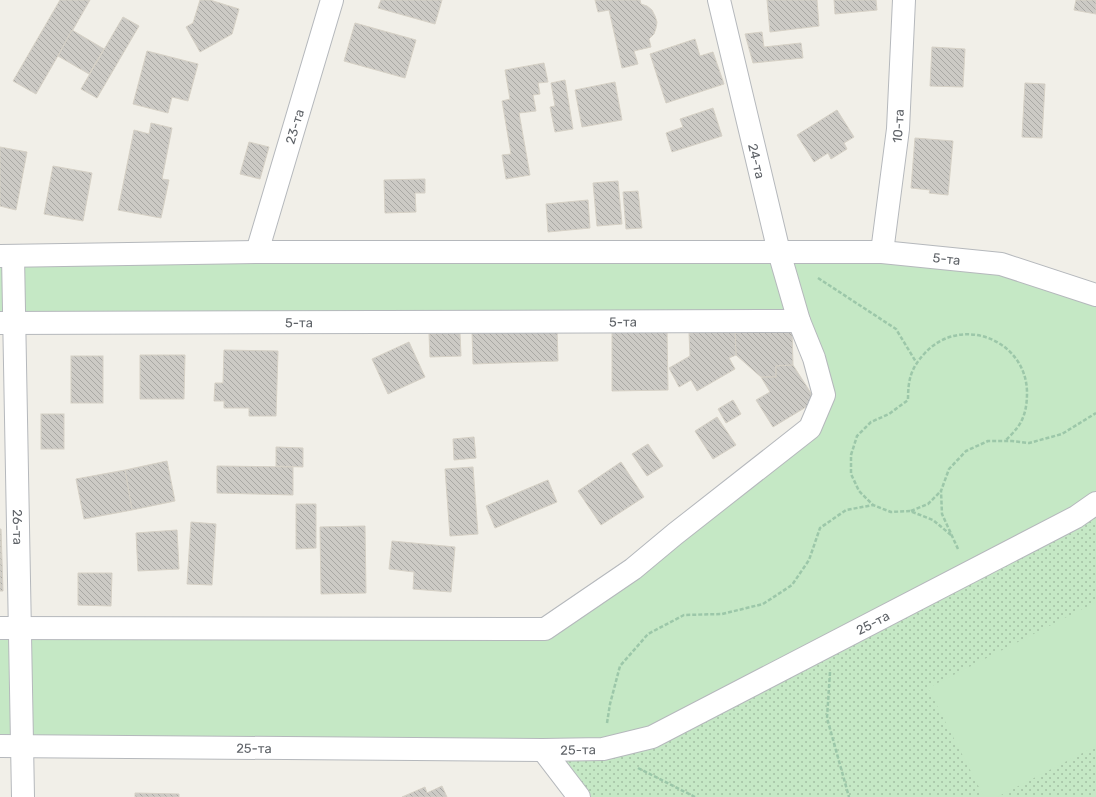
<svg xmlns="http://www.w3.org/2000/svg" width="1096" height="797" viewBox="0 0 1096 797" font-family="Rubik,sans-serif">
<defs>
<pattern id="grass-dots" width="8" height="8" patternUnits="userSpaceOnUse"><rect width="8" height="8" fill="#c5e8c5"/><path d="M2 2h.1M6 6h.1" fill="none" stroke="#a3c0a4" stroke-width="1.8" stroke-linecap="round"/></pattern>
<pattern id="building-back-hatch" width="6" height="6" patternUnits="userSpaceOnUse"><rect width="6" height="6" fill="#cccac5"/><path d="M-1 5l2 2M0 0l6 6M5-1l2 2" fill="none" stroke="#a9a8a4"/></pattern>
</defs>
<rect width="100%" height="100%" fill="#f1efe8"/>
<!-- grass -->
<polygon fill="url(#grass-dots)" points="1096,498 1096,797 579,797 543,750"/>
<!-- park -->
<g fill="#c5e8c5">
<polygon points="257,252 1001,264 1096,295 1096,503 652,737 603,749 0,746 0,628 545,629 810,428 824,395 799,321 0,323 0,256"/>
<polygon points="1096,602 1096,746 997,797 984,797 928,688"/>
</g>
<!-- building -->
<g fill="url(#building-back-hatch)" stroke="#d6d1c6">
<polygon points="60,0 90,0 36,94 13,81"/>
<polygon points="200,0 210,0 239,9 232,34 200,52 186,27 193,23"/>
<polygon points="381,0 442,0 435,24 378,8"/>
<polygon points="595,0 640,0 641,4 647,6 652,10 655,16 657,22 656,28 654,34 649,39 651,47 634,51 638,64 622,68 609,10 598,12"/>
<polygon points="767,0 817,0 819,26 770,32"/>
<polygon points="834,0 876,0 877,10 835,14"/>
<polygon points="1076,0 1096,0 1096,14 1074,10"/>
<polygon points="123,17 139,26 97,98 81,89"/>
<polygon points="355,23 416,40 405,78 344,61"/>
<polygon points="72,30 104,49 89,74 58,56"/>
<polygon points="762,32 764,47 801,43 803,58 753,63 745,34"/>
<polygon points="695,39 700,56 713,52 724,84 666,103 650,54"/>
<polygon points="932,47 965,49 963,87 930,86"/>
<polygon points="147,51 198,64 188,101 172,97 168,113 133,104"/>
<polygon points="544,63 548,82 538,83 540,94 533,95 536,111 519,113 530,175 506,179 502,155 511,154 502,101 510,99 505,70"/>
<polygon points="565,80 573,129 555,132 550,107 555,106 551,83"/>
<polygon points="615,82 622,120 582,127 575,90"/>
<polygon points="1025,83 1045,84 1042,138 1022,137"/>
<polygon points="713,108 722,136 672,152 666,133 683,127 680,119"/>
<polygon points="837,110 854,137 844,143 847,149 831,159 828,153 814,162 797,135"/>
<polygon points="151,123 172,128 162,179 169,180 161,218 118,210 134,130 149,134"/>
<polygon points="915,138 953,141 948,195 929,193 930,190 911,188"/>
<polygon points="249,142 269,147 260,179 240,174"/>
<polygon points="0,147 27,152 16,210 0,206"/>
<polygon points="53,166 92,173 83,221 44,214"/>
<polygon points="425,179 425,193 415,193 416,212 385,213 384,180"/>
<polygon points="618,181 622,224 597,226 593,183"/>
<polygon points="638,191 642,228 626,229 623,192"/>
<polygon points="588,200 590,228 548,232 546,204"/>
<polygon points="557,328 558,361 473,364 472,331"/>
<polygon points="792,328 793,365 776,366 776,377 761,377 736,355 735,331"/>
<polygon points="612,329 667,329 668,390 612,391"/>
<polygon points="735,331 736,355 729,358 735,369 697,391 691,380 679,387 669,368 690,356 689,333"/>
<polygon points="460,333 461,356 430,357 429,334"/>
<polygon points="409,342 425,377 388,394 372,359"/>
<polygon points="224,350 278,351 276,416 249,416 249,408 224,408 224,401 214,401 215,383 223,383"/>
<polygon points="140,355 185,355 184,399 140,399"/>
<rect x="71" y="356" width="32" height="47"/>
<polygon points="793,365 816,401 773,427 756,400 770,392 761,377 776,377 776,366"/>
<polygon points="733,400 741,414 726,423 718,409"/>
<rect x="41" y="414" width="23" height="35"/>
<polygon points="717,417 736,445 713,459 695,431"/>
<polygon points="474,437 476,458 454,460 453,439"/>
<polygon points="648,444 663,466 647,476 632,454"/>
<polygon points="276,447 303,448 303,467 276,466"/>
<polygon points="167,461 175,501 132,510 125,470"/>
<polygon points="621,462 644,497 601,525 578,491"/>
<polygon points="217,466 293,467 293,495 217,493"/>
<polygon points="473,467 478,534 450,536 445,469"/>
<polygon points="125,470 132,510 84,519 76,479"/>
<polygon points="548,480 557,502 495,528 486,506"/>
<polygon points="296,504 316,504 316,548 296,549"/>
<polygon points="191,522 216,524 212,585 187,584"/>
<polygon points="365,526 366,593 321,594 320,527"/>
<polygon points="0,529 1,529 3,591 0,591"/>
<polygon points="177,530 179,569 138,571 136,533"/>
<polygon points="392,541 455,547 451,592 413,589 414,572 389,569"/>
<polygon points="78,573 112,573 111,606 78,605"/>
<polygon points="442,786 447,797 402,797 425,787 427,793"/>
<polygon points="135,793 179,794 179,797 135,797"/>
</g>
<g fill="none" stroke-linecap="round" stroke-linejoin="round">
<defs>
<g id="minor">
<path id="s1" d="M257,252L332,0"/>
<path id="s2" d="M882,252L898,129L904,0"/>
<path id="s3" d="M0,256L257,252H882L1001,264L1096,295"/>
<path id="s4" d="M13,256L23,797"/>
<path id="s5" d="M0,323L799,321"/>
<polyline points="0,628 545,629 633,569 675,534 810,428 824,395 814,358 799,321 779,252 719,0"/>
<polyline points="543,750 579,797"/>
</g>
<g id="tertiary">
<path id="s6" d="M0,746L543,750L603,749L652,737L1076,517L1096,503"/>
</g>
</defs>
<!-- minor casing -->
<use href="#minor" stroke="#b5b8bc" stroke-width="24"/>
<!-- tertiary casing -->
<use href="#tertiary" stroke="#b5b8bc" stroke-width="24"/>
<!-- path -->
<g stroke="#9cc7a9" stroke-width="2.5" stroke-dasharray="4 2" stroke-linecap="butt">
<polyline points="818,278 896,329 916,362"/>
<polyline points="911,511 928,504 941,491"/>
<path d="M951,535L933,520L910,511L891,512L873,505L859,491L851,474V455L857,436L871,422L889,414L908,400C908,379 911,368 925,353C961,314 1027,340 1027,393C1027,405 1025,418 1017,428C1014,432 1009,437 1005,441"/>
<polyline points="958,549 942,514 941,491 949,469 966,451 988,441 1012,441 1029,443 1062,434 1096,413"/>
<polyline points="830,672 827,718 849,797"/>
<polyline points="607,723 610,704 620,666 648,634 684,615 722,614 763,604 792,585 809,560 820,528 846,510 873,505"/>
<polyline points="638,768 695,797"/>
</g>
<!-- minor -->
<use href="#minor" stroke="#fff" stroke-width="22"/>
<!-- tertiary -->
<use href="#tertiary" stroke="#fff" stroke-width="22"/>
</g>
<g text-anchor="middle" stroke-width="4" stroke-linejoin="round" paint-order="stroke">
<!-- street labels -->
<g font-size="13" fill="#5f6368" stroke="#fff">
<text dy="5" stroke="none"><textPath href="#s1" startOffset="131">23-та</textPath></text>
<text dy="5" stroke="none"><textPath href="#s2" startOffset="127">10-та</textPath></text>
<text transform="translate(757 161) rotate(77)" y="5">24-та</text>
<text dy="5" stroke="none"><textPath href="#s3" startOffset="947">5-та</textPath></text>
<text dy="5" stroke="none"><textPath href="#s5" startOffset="623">5-та</textPath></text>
<text dy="5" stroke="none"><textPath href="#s5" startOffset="299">5-та</textPath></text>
<text dy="5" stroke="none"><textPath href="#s4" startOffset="271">26-та</textPath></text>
<text dy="5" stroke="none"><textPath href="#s6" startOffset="902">25-та</textPath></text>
<text dy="5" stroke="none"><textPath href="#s6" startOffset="254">25-та</textPath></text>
<text dy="5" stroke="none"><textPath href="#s6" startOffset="578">25-та</textPath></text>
</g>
</g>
</svg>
